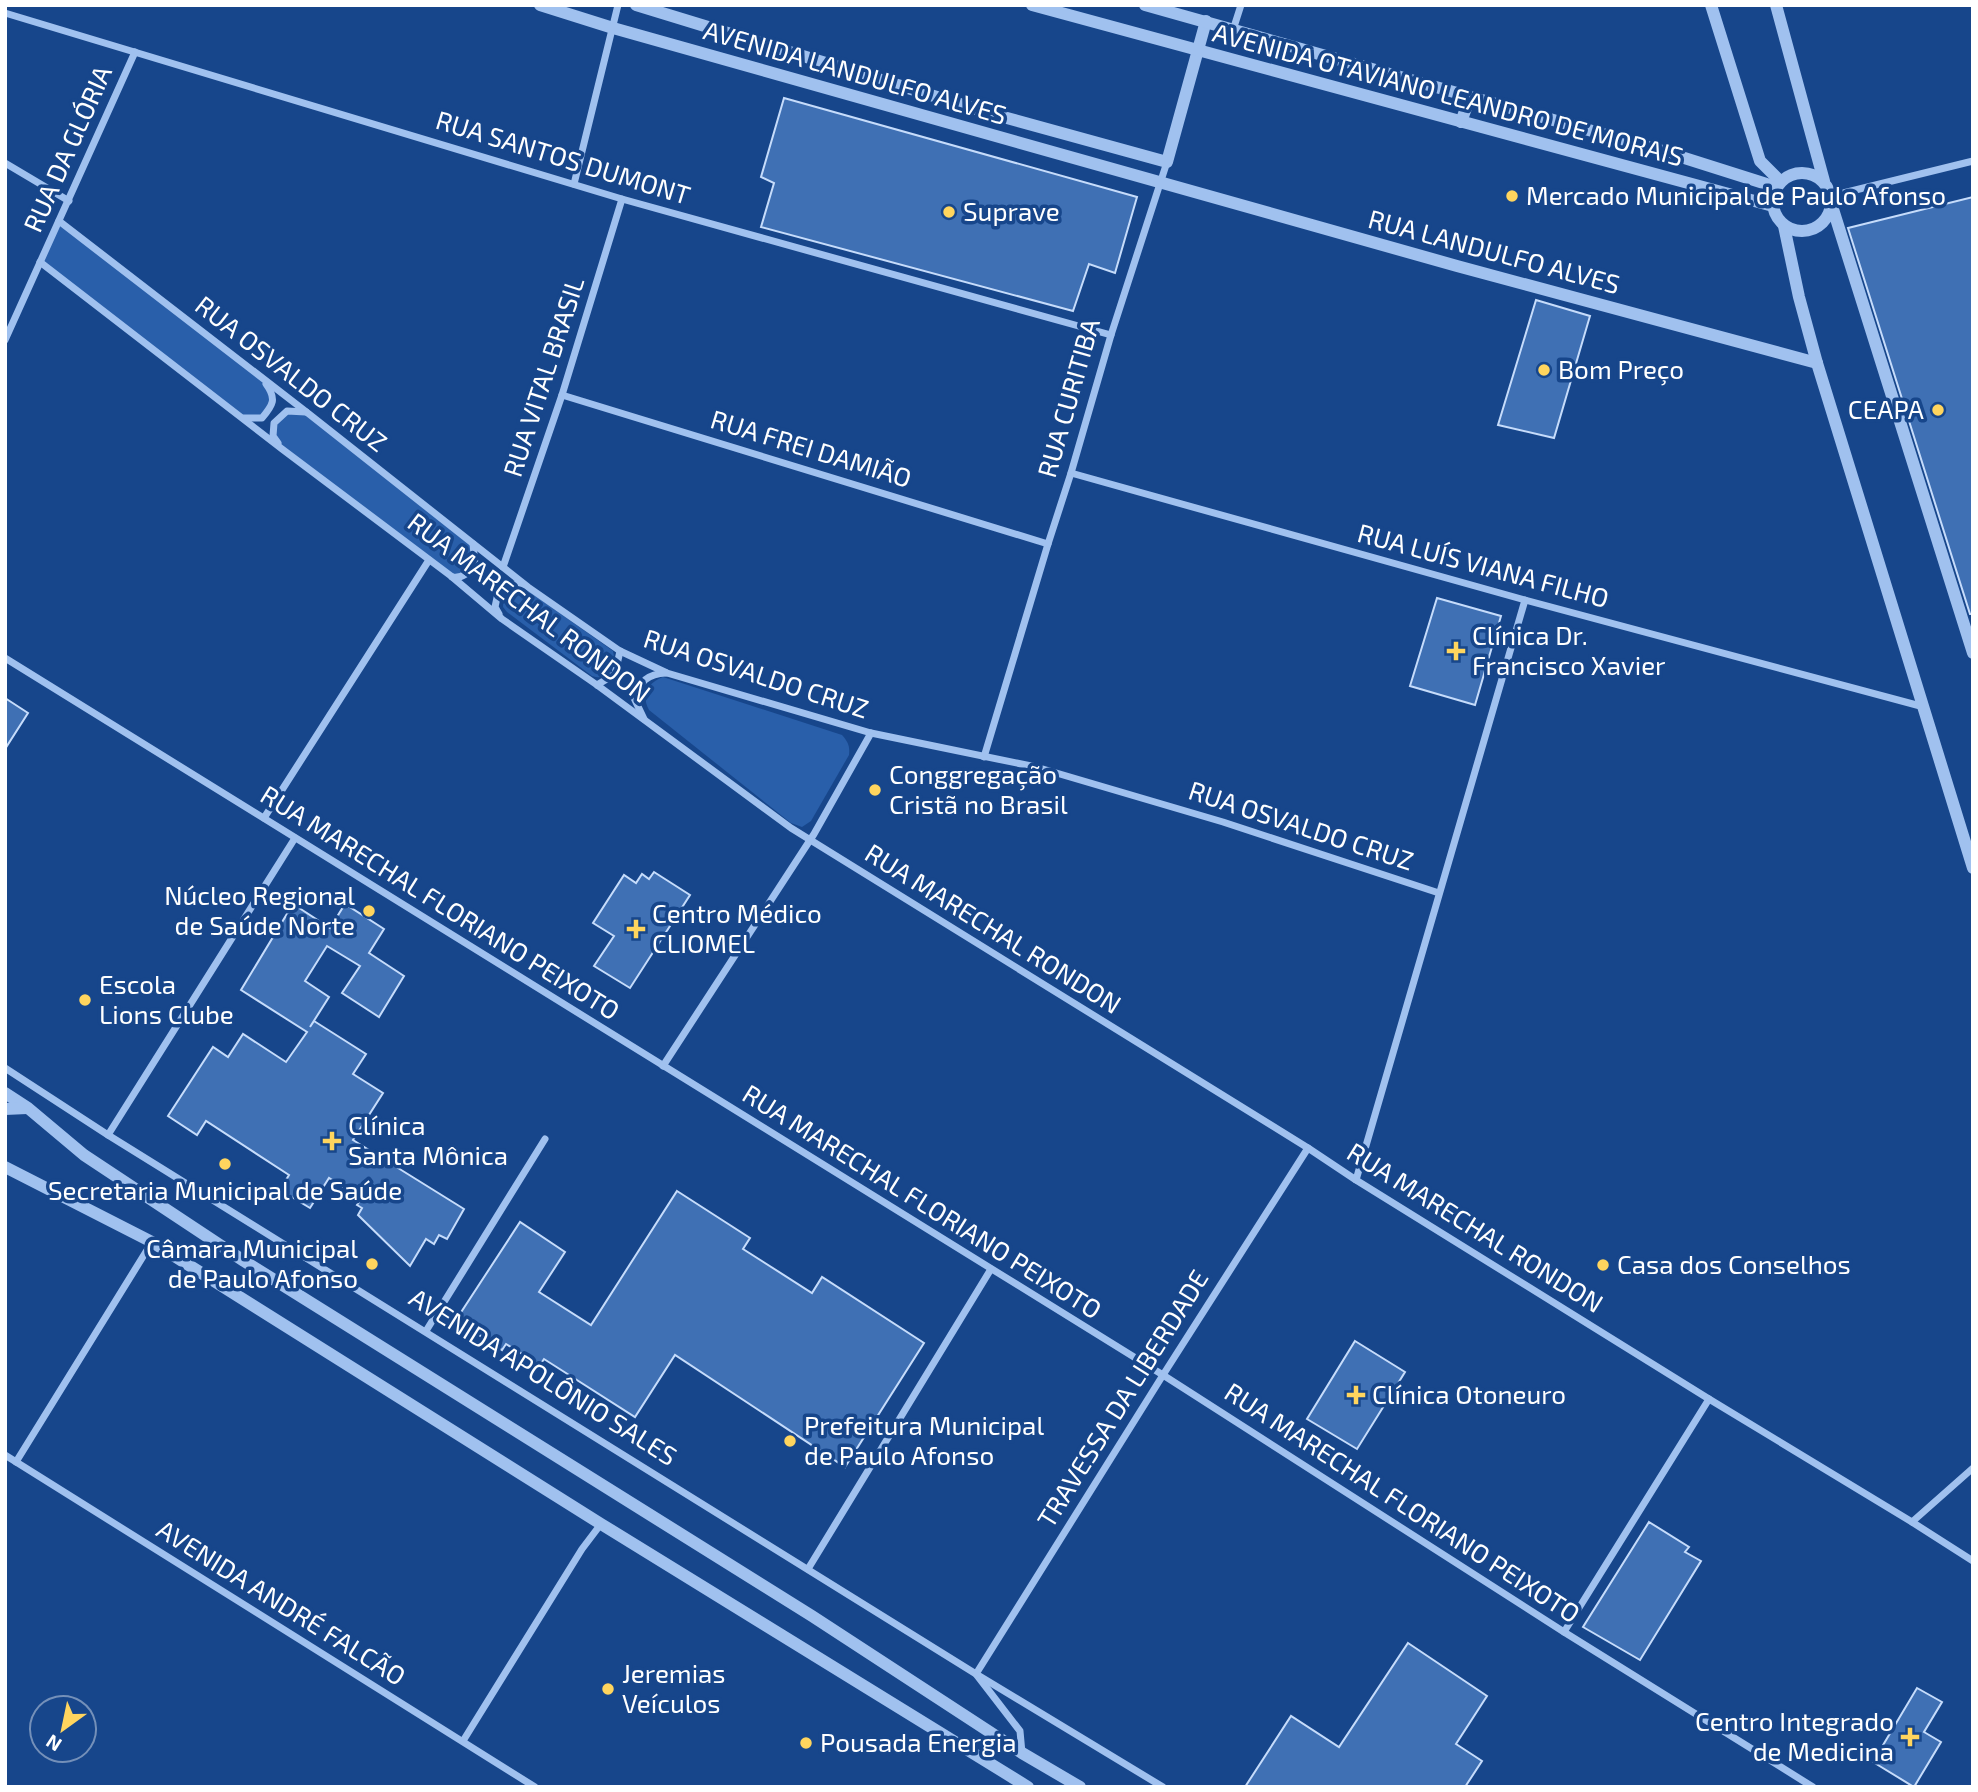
<svg xmlns="http://www.w3.org/2000/svg" width="1978" height="1792" viewBox="0 0 1978 1792" font-family="'Exo 2',sans-serif">
<rect width="100%" height="100%" fill="#17468b"/>
<!-- green -->
<g fill="#295faa">
<polygon points="60,224 261,379 272,400 262,416 243,416 43,261"/>
<polygon points="287,412 308,415 473,546 476,564 454,578 284,449 275,435 276,424"/>
<path d="M520,585L613,651C617,666 609,682 592,676L507,612L503,607C503,595 509,589 520,585Z"/>
<path d="M663,677L842,735C848,742 850,746 849,755L811,821L802,827L791,823L649,710C641,695 647,683 663,677Z"/>
</g>
<!-- building -->
<g fill="#3f70b4" stroke="#c6dcfb" stroke-width="2">
<polygon points="784,98 1137,197 1115,273 1089,264 1073,311 761,227 774,183 761,177"/>
<polygon points="1973,197 1973,614 1970,614 1848,228"/>
<polygon points="1536,300 1590,316 1554,438 1498,425"/>
<polygon points="1437,598 1501,616 1475,705 1410,686"/>
<polygon points="5,698 28,713 5,749"/>
<polygon points="654,872 690,895 630,988 594,966 614,936 593,923 624,875 636,883 642,874 649,879"/>
<polygon points="293,904 330,928 345,904 384,929 369,953 404,976 379,1017 342,993 360,966 327,946 305,981 329,997 310,1027 314,1021 366,1054 353,1074 383,1093 353,1140 464,1209 447,1239 439,1235 434,1244 426,1239 410,1266 358,1215 362,1208 357,1205 361,1199 329,1178 310,1208 280,1190 289,1175 206,1121 197,1135 168,1116 213,1047 228,1057 243,1034 286,1062 307,1032 241,990"/>
<polygon points="677,1191 750,1238 743,1249 812,1293 822,1277 924,1343 845,1467 675,1355 635,1417 544,1359 540,1365 506,1344 502,1350 456,1320 520,1222 565,1252 539,1292 591,1325"/>
<polygon points="1355,1341 1405,1372 1357,1449 1307,1419"/>
<polygon points="1649,1522 1689,1547 1685,1552 1701,1561 1640,1660 1583,1627"/>
<polygon points="1408,1643 1487,1696 1456,1744 1482,1761 1465,1787 1245,1787 1291,1716 1339,1747"/>
<polygon points="1917,1688 1942,1702 1924,1732 1941,1742 1914,1787 1873,1762"/>
</g>
<g fill="none" stroke-linecap="round" stroke-linejoin="round">
<!-- minor -->
<g stroke="#a0c1ef" stroke-width="7">
<polyline points="5,13 622,199 1111,335"/>
<polyline points="1233,30 1241,5"/>
<polyline points="5,163 69,201"/>
<polyline points="574,184 618,5"/>
<polyline points="1831,196 1973,161"/>
<polyline points="59,221 309,414 528,587 620,651 667,673 871,733 1036,767 1223,822 1439,893"/>
<polyline points="40,262 282,449 451,576 502,619 597,685 791,828 1308,1148 1356,1180 1709,1399 1912,1522 1973,1561"/>
<polyline points="5,340 135,52"/>
<polyline points="562,395 1048,544"/>
<path d="M244,418H262C273,405 277,399 266,384"/>
<polyline points="278,443 273,436 274,423 287,411 306,412"/>
<polyline points="1071,473 1525,600 1924,707"/>
<polyline points="503,567 562,395 622,199"/>
<path d="M452,577C463,579 469,572 475,564L473,544"/>
<path d="M499,614L495,607L498,593C505,587 514,581 524,585"/>
<polyline points="5,658 1163,1375 1564,1632 1813,1787"/>
<polyline points="597,685 615,674 620,651"/>
<path d="M644,719L634,698C640,681 648,674 666,673"/>
<polyline points="984,757 1048,544 1071,473 1111,335 1167,162"/>
<polyline points="264,818 429,560"/>
<polyline points="663,1066 814,834 871,733"/>
<polyline points="5,1068 108,1135 976,1674 1020,1731 1022,1753"/>
<polyline points="108,1135 295,838"/>
<polyline points="1356,1180 1525,600"/>
<polyline points="426,1331 545,1139"/>
<polyline points="5,1455 535,1787"/>
<polyline points="16,1462 152,1242"/>
<polyline points="1912,1522 1973,1468"/>
<polyline points="808,1569 991,1269"/>
<polyline points="1564,1632 1709,1399"/>
<polyline points="463,1741 582,1549 601,1524"/>
<polyline points="1163,1787 976,1674 1163,1375 1308,1148"/>
</g>
<!-- tertiary -->
<g stroke="#a0c1ef" stroke-width="12">
<polyline points="540,5 613,28 1457,266 1817,363"/>
<polyline points="636,5 996,115 1167,162 1206,21"/>
<polyline points="1032,5 1773,206"/>
<polyline points="1145,5 1656,149 1776,187"/>
<polyline points="1711,5 1760,161 1780,181"/>
<polyline points="1776,5 1824,181"/>
<polyline points="1461,122 1470,97"/>
<circle cx="1802" cy="202" r="29"/>
<polyline points="1832,206 1973,653"/>
<polyline points="1784,226 1799,297 1817,363 1973,868"/>
<polyline points="5,1093 28,1108 84,1155 244,1261 812,1616 1022,1753 1080,1787"/>
<polyline points="5,1109 27,1108"/>
<polyline points="5,1167 152,1242 601,1524 1028,1787"/>
</g>
</g>
<!-- markers -->
<g fill="#ffd55e" stroke="#17468b" stroke-width="2.5">
<circle cx="1512" cy="196" r="7"/>
<circle cx="949" cy="212" r="7"/>
<circle cx="1544" cy="370" r="7"/>
<circle cx="1938" cy="410" r="7"/>
<path d="M1452.5 640.5h7v7h7v7h-7v7h-7v-7h-7v-7h7z"/>
<circle cx="875" cy="790" r="7"/>
<circle cx="369" cy="911" r="7"/>
<path d="M632.5 918.5h7v7h7v7h-7v7h-7v-7h-7v-7h7z"/>
<circle cx="85" cy="1000" r="7"/>
<path d="M328.5 1130.5h7v7h7v7h-7v7h-7v-7h-7v-7h7z"/>
<circle cx="225" cy="1164" r="7"/>
<circle cx="372" cy="1264" r="7"/>
<circle cx="1603" cy="1265" r="7"/>
<path d="M1352.5 1384.5h7v7h7v7h-7v7h-7v-7h-7v-7h7z"/>
<circle cx="790" cy="1441" r="7"/>
<circle cx="608" cy="1689" r="7"/>
<path d="M1906.5 1726.5h7v7h7v7h-7v7h-7v-7h-7v-7h7z"/>
<circle cx="806" cy="1743" r="7"/>
</g>
<g text-anchor="middle" stroke-width="7" stroke-linejoin="round" paint-order="stroke">
<!-- street labels -->
<g font-size="26" fill="#fff" stroke="#17468b">
<text transform="translate(855 73) rotate(16)" y="9">AVENIDA LANDULFO ALVES</text>
<text transform="translate(1448 95) rotate(15)" y="9">AVENIDA OTAVIANO LEANDRO DE MORAIS</text>
<text transform="translate(68 149) rotate(-66)" y="9">RUA DA GLÓRIA</text>
<text transform="translate(563 158) rotate(17)" y="9">RUA SANTOS DUMONT</text>
<text transform="translate(1494 252) rotate(15)" y="9">RUA LANDULFO ALVES</text>
<text transform="translate(291 374) rotate(38)" y="9">RUA OSVALDO CRUZ</text>
<text transform="translate(544 377) rotate(-72)" y="9">RUA VITAL BRASIL</text>
<text transform="translate(1069 398) rotate(-74)" y="9">RUA CURITIBA</text>
<text transform="translate(811 449) rotate(17)" y="9">RUA FREI DAMIÃO</text>
<text transform="translate(1483 566) rotate(15)" y="9">RUA LUÍS VIANA FILHO</text>
<text transform="translate(529 608) rotate(37)" y="9">RUA MARECHAL RONDON</text>
<text transform="translate(756 674) rotate(18)" y="9">RUA OSVALDO CRUZ</text>
<text transform="translate(1301 826) rotate(18)" y="9">RUA OSVALDO CRUZ</text>
<text transform="translate(440 903) rotate(32)" y="9">RUA MARECHAL FLORIANO PEIXOTO</text>
<text transform="translate(993 929) rotate(32)" y="9">RUA MARECHAL RONDON</text>
<text transform="translate(922 1202) rotate(32)" y="9">RUA MARECHAL FLORIANO PEIXOTO</text>
<text transform="translate(1475 1228) rotate(32)" y="9">RUA MARECHAL RONDON</text>
<text transform="translate(543 1377) rotate(32)" y="9">AVENIDA APOLÔNIO SALES</text>
<text transform="translate(1123 1399) rotate(-58)" y="9">TRAVESSA DA LIBERDADE</text>
<text transform="translate(1402 1503) rotate(33)" y="9">RUA MARECHAL FLORIANO PEIXOTO</text>
<text transform="translate(281 1603) rotate(32)" y="9">AVENIDA ANDRÉ FALCÃO</text>
</g>
<!-- poi labels -->
<g font-size="26" fill="#fff" stroke="#17468b" text-anchor="start">
<text x="1526" y="205">Mercado Municipal de Paulo Afonso</text>
<text x="963" y="221">Suprave</text>
<text x="1558" y="379">Bom Preço</text>
<text x="1924" y="419" text-anchor="end">CEAPA</text>
<text x="1472" y="645">Clínica Dr.<tspan x="1472" dy="30">Francisco Xavier</tspan></text>
<text x="889" y="784">Conggregação<tspan x="889" dy="30">Cristã no Brasil</tspan></text>
<text x="355" y="905" text-anchor="end">Núcleo Regional<tspan x="355" dy="30">de Saúde Norte</tspan></text>
<text x="652" y="923">Centro Médico<tspan x="652" dy="30">CLIOMEL</tspan></text>
<text x="99" y="994">Escola<tspan x="99" dy="30">Lions Clube</tspan></text>
<text x="348" y="1135">Clínica<tspan x="348" dy="30">Santa Mônica</tspan></text>
<text x="225" y="1200" text-anchor="middle">Secretaria Municipal de Saúde</text>
<text x="358" y="1258" text-anchor="end">Câmara Municipal<tspan x="358" dy="30">de Paulo Afonso</tspan></text>
<text x="1617" y="1274">Casa dos Conselhos</text>
<text x="1372" y="1404">Clínica Otoneuro</text>
<text x="804" y="1435">Prefeitura Municipal<tspan x="804" dy="30">de Paulo Afonso</tspan></text>
<text x="622" y="1683">Jeremias<tspan x="622" dy="30">Veículos</tspan></text>
<text x="1894" y="1731" text-anchor="end">Centro Integrado<tspan x="1894" dy="30">de Medicina</tspan></text>
<text x="820" y="1752">Pousada Energia</text>
</g>
</g>
<!-- border -->
<rect width="1978" height="1792" fill="none" stroke="#ffffff" stroke-width="14"/>
<!-- north arrow -->
<g transform="translate(63 1729) rotate(213)"><circle r="33" fill="#17468b" stroke="#7490b9" stroke-width="2"/>
<path d="M0-5L12 26L0 18L-12 26Z" fill="#ffd55e"/>
<text y="-10" font-size="19" font-weight="bold" text-anchor="middle" fill="#ffffff">N</text>
</g>
</svg>
